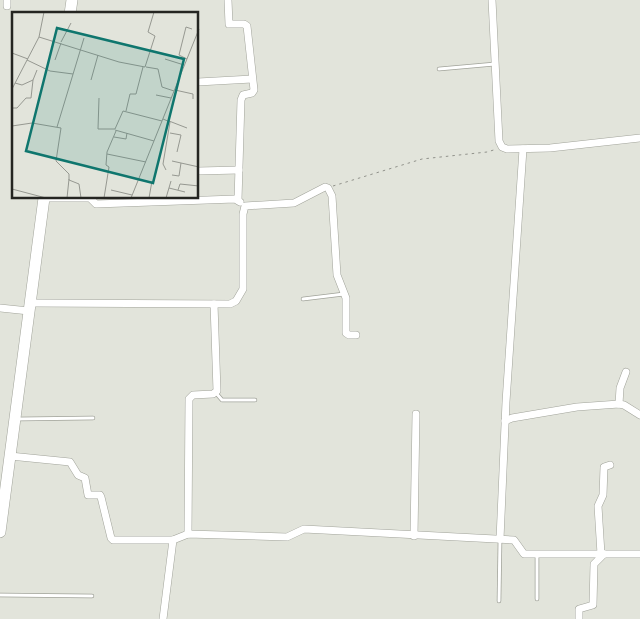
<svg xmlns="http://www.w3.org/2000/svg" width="640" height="619" viewBox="0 0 640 619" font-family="'Exo 2',sans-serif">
<rect width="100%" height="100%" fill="#e2e4db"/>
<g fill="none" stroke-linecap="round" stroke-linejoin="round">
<defs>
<g id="service">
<polyline points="439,69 495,64"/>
<polyline points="303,299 344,294"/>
<polyline points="216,393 222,400 255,400"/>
<polyline points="18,419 93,418"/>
<polyline points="537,555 537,599"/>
<polyline points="0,595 92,596"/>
<polyline points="499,601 500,539"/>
</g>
<g id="minor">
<polyline points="7,0 7,6"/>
<polyline points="228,0 229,24 244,24 247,26 254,90 252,93 243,95 241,100 238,200"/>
<polyline points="492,0 499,141 502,147 507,149 550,148 640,138"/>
<polyline points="198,82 252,79"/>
<polyline points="198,171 239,170"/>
<polyline points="44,198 90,198 96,204 235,199 240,202"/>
<polyline points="30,303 230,304 236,301 243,289 243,214 245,206 294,203 325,187 328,188 332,196 337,275 346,298 346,333 349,335 356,335"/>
<polyline points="0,308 29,311"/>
<polyline points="619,404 620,388 626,372"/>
<polyline points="505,421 512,418 577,407 619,404 624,405 640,415"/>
<polyline points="10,456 70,462 78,475 85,478 88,495 100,495 101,497 111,538 113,540 173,540"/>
<polyline points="188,534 189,399 193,395 213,394 217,391 214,304"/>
<polyline points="414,536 416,414"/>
<polyline points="500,539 506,402 523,149"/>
<polyline points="601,554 598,506 603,495 604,467 610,465"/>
<polyline points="163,619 173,540 188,534 287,537 304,529 514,540 524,554 640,554"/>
<polyline points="579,619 579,609 593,605 594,564 604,554"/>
</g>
<g id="primary">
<polyline points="70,14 72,0"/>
<polyline points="0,532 44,198"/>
</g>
</defs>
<!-- service casing -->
<use href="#service" stroke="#a1a39a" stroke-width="4.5"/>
<!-- minor casing -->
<use href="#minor" stroke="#a1a39a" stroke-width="8"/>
<!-- primary casing -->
<use href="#primary" stroke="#a1a39a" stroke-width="12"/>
<!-- path -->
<polyline stroke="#91928b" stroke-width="1" stroke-dasharray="2.5 4" stroke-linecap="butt" points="333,186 422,159 487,152 497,149"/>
<!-- service -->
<use href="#service" stroke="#fff" stroke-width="3"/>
<!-- minor -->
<use href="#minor" stroke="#fff" stroke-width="7"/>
<!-- primary -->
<use href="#primary" stroke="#fff" stroke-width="11"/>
</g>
<!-- overview -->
<g transform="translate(12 12)">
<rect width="186" height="186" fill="#e2e4db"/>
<path fill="none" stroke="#969891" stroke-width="1" d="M27,25L107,50L133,55L143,24L136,20L142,0M49,30L59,11M0,41L16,47M153,47L172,53M175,47L167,43L174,15L180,17M15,48L38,59L61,62M43,48L49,31M134,55L146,57L150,75L162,79M79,68L86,43M3,71L10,73L21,68L25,58M0,77L27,25L32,0M163,78L181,82V87M144,83L159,86M87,86L86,117H103L111,99L150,109M0,96H5L14,86H19L21,68M114,99L118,82H124L131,55M151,107L158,110L151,152L154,158M157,109L175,116M0,114L20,111L49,116L44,149L57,162V168L67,172L69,186M45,115L72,26M103,118L142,129M158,121L169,123L165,140M102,125L114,127L115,121M95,142L134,150M160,149L187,155M160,163L167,164L169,151M157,176L173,180M0,177L34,186M99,178L120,183M166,178L168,172L187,174M55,186L57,167M92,186L97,155L94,153L95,140L104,119M119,186L187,17M137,186L140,169M154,186L159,169"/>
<path fill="#0f766e" fill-opacity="0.15" stroke="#0f766e" stroke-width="2.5" d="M45,16L172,47L141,171L14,139Z"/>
<rect width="186" height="186" fill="none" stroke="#242521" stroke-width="2.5"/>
</g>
</svg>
